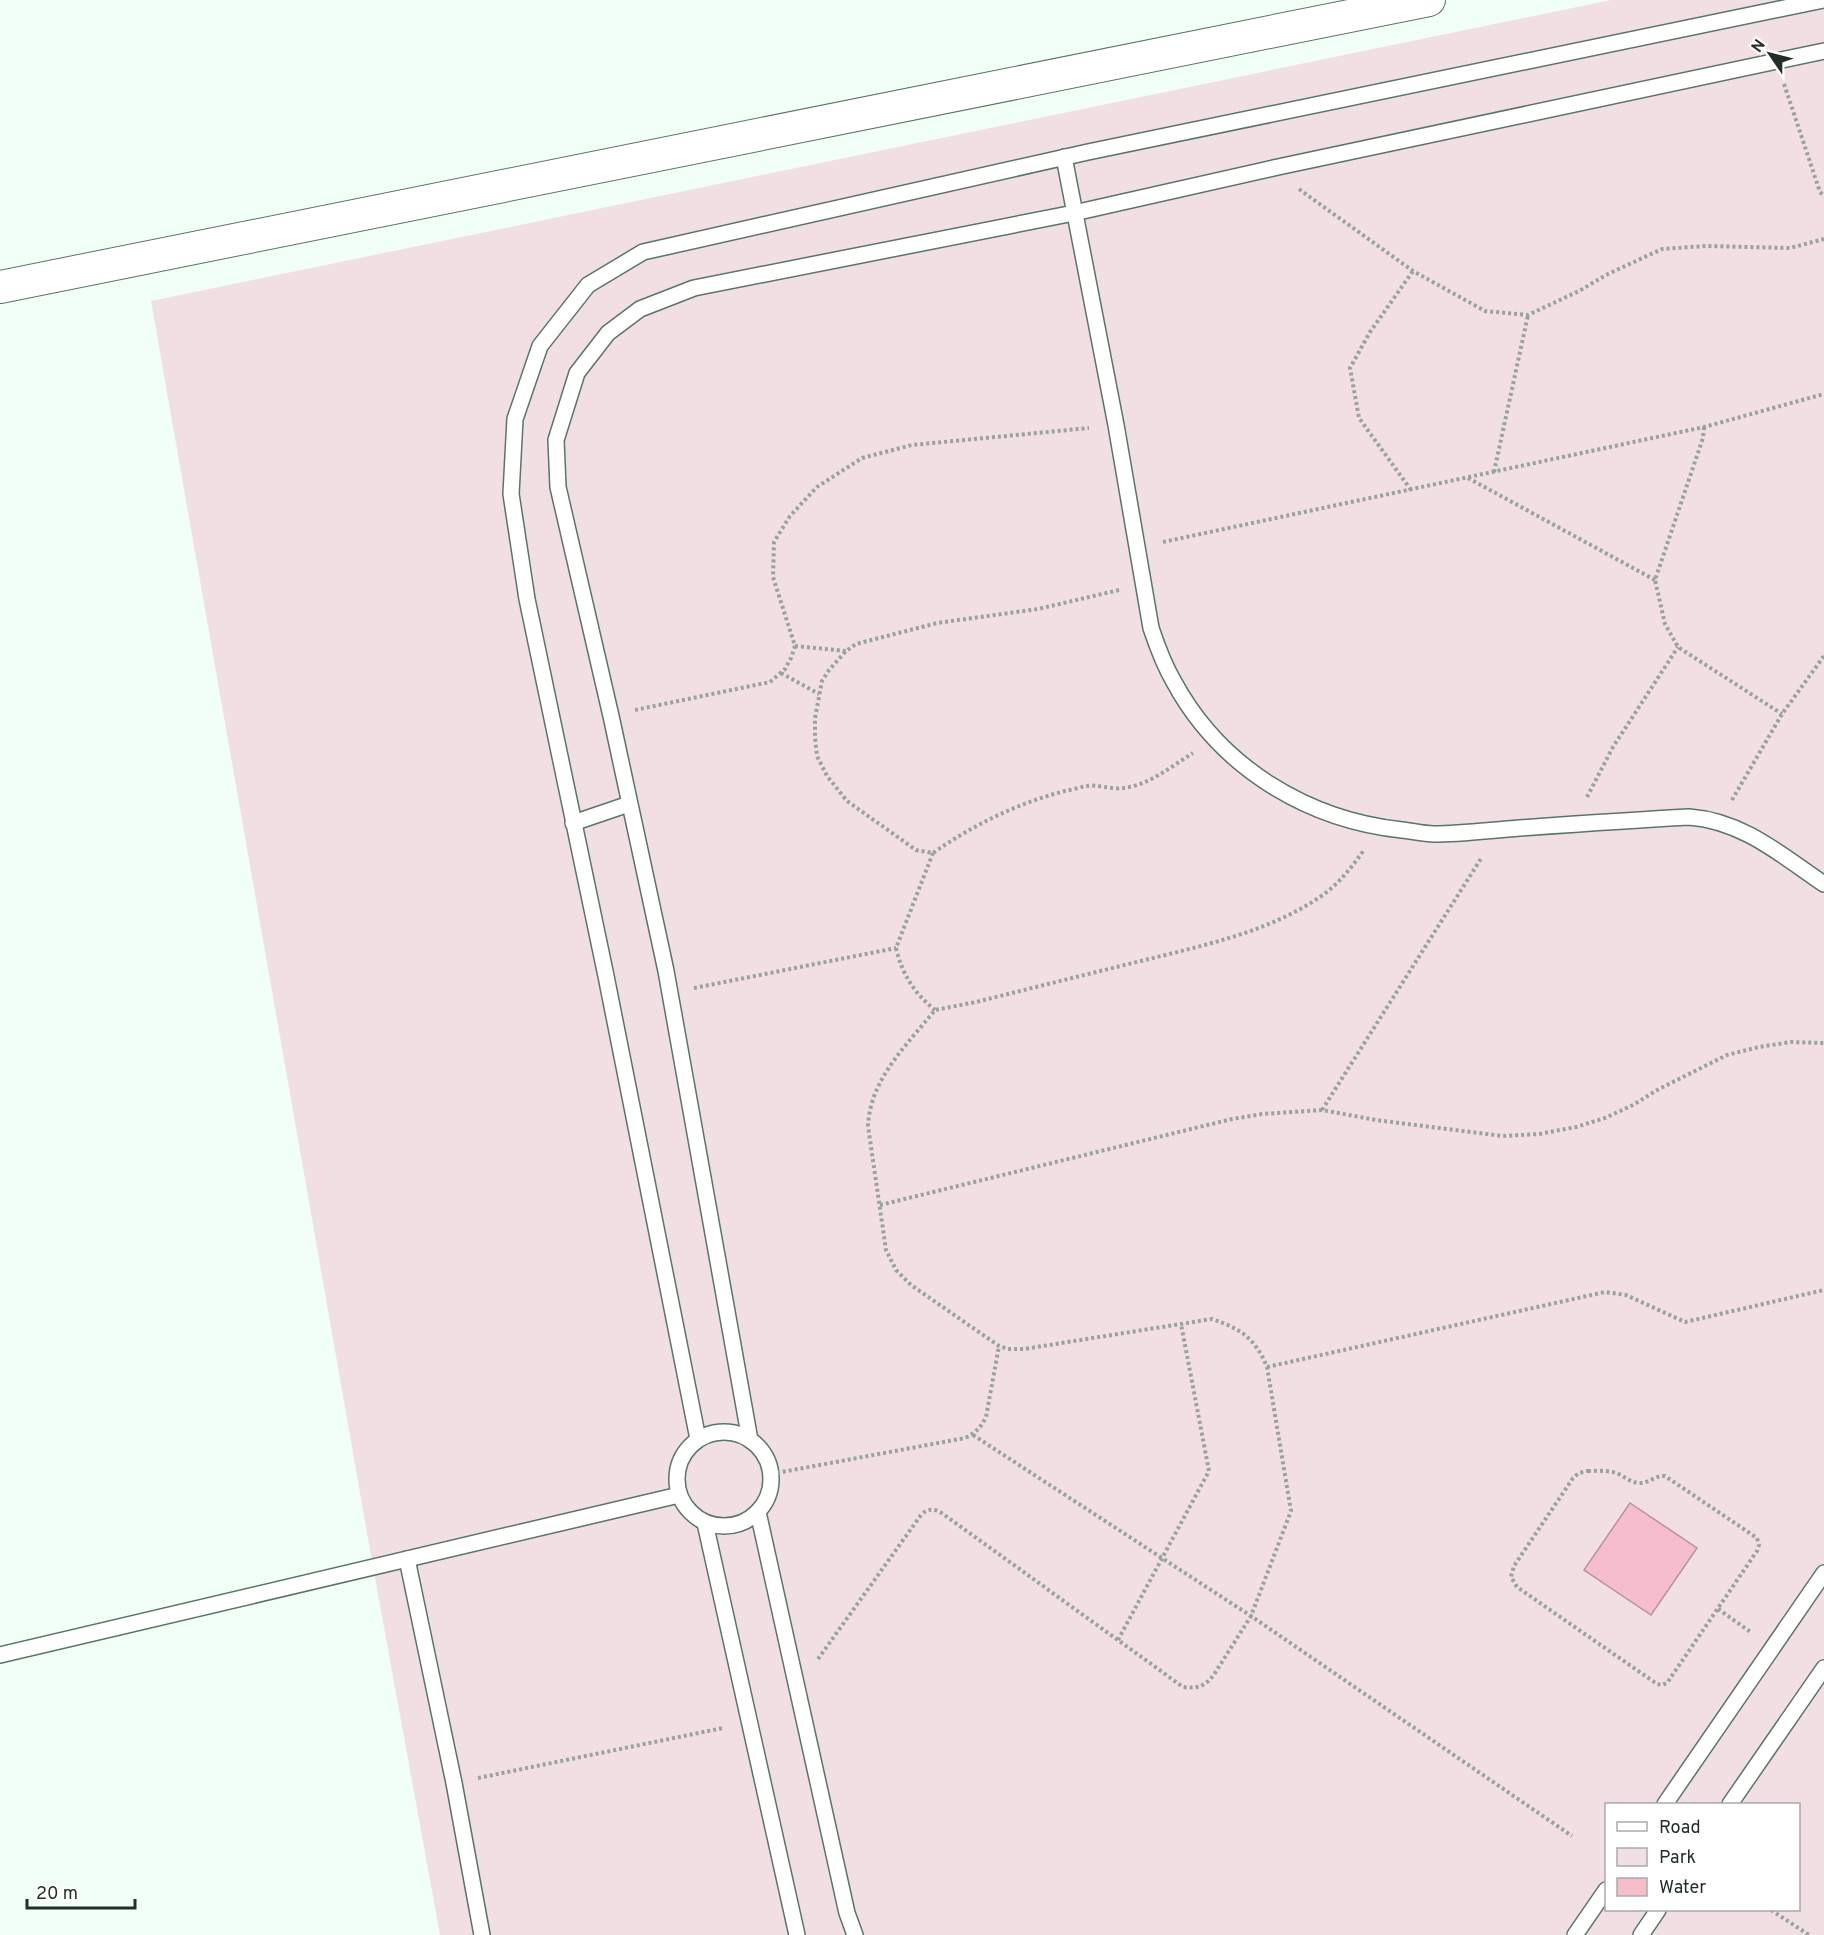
<svg xmlns="http://www.w3.org/2000/svg" width="1824" height="1935" viewBox="0 0 1824 1935" font-family="Overpass,sans-serif">
<rect width="100%" height="100%" fill="#f2fff6"/>
<!-- green -->
<path fill="#f2dfe4" fill-rule="evenodd" d="M1611,0H1824V1935H440L373,1567L151,301ZM1606,1804H1798V1910H1606Z"/>
<!-- water -->
<polygon fill="#f6bdcd" stroke="#b6929b" stroke-width="1.5" points="1630,1503 1697,1548 1651,1615 1584,1570"/>
<g fill="none" stroke-linecap="round" stroke-linejoin="round">
<defs>
<g id="lane">
<path d="M1064,157L1116,425L1151,628C1157,646 1164,665 1174,682C1220,767 1307,820 1402,830C1412,831 1423,834 1434,834C1462,834 1491,830 1520,828C1576,824 1632,820 1689,817C1743,821 1781,855 1824,884"/>
<polyline points="573,823 629,804"/>
<circle cx="724" cy="1479" r="47"/>
<polyline points="698,1439 606,976 527,599 511,494 515,419 540,346 588,285 643,252 1088,152 1823,0"/>
<polyline points="750,1440 666,971 611,716 558,487 556,440 577,373 608,333 640,309 694,288 1074,213 1278,167 1824,51"/>
<polyline points="758,1512 847,1913 855,1935"/>
<polyline points="705,1523 797,1935"/>
<polyline points="407,1559 454,1783 482,1935"/>
<polyline points="0,1655 679,1495"/>
<polyline points="1665,1804 1824,1573"/>
<polyline points="1730,1804 1824,1668"/>
<polyline points="1575,1935 1606,1890"/>
<polyline points="1641,1935 1658,1910"/>
</g>
<polyline id="street" points="0,287 1429,0"/>
</defs>
<!-- lane casing -->
<use href="#lane" stroke="#597664" stroke-width="18"/>
<!-- street casing -->
<use href="#street" stroke="#597664" stroke-width="34"/>
<!-- path -->
<g stroke="#97a49c" stroke-width="4" stroke-dasharray="3 3" stroke-linecap="butt">
<polyline points="1784,84 1820,192 1824,196"/>
<polyline points="1299,189 1413,271 1485,311 1528,315 1579,291 1608,274 1662,249 1706,246 1790,248 1824,239"/>
<polyline points="1704,427 1703,438 1655,580 1665,624 1678,647 1782,714"/>
<polyline points="1494,472 1528,315"/>
<polyline points="1468,478 1655,580"/>
<polyline points="1411,490 1359,418 1350,368 1370,332 1413,271"/>
<polyline points="1163,542 1704,427 1824,394"/>
<path d="M1119,590L1038,609L937,623L856,644L846,651L829,670L822,681L815,718V737L817,756L827,776L847,801L916,850L933,853C973,825 1018,803 1065,791C1072,790 1080,787 1087,786C1098,784 1111,790 1124,788C1149,785 1172,766 1193,753"/>
<polyline points="795,646 846,651"/>
<polyline points="781,673 819,694"/>
<polyline points="635,710 770,682 785,669 791,658 795,646 773,577 774,542 790,516 817,487 862,458 912,445 1089,428"/>
<polyline points="1587,797 1613,747 1678,647"/>
<polyline points="1732,800 1782,714 1824,656"/>
<path d="M933,853L896,948C902,974 914,993 935,1010"/>
<polyline points="694,988 896,948"/>
<polyline points="1322,1110 1482,857"/>
<polyline points="880,1205 1232,1119 1262,1114 1322,1110 1376,1120 1503,1136 1539,1134 1576,1127 1605,1118 1633,1105 1659,1089 1727,1055 1759,1047 1791,1042 1824,1043"/>
<polyline points="1267,1367 1605,1292 1626,1295 1685,1322 1824,1290"/>
<polyline points="973,1435 1251,1616 1572,1836"/>
<path d="M1588,1471C1597,1471 1607,1470 1616,1473C1624,1476 1630,1482 1638,1483C1649,1484 1655,1475 1665,1476L1757,1538L1759,1545L1757,1551L1667,1683L1662,1685L1657,1684L1517,1587L1511,1577L1514,1566L1573,1478L1579,1473Z"/>
<path d="M771,1474L965,1438C976,1433 981,1427 986,1417L999,1346"/>
<polyline points="1718,1609 1752,1633"/>
<polyline points="1118,1640 1209,1471 1181,1324"/>
<path d="M818,1659L921,1515C927,1509 931,1509 939,1511L1183,1687C1198,1689 1206,1686 1215,1673L1251,1616L1291,1511L1267,1367C1255,1338 1241,1329 1212,1319L1024,1349H1008L999,1346L911,1285L896,1270L886,1250L868,1126C870,1079 907,1045 935,1010L976,1002C1032,988 1088,974 1145,960C1205,945 1268,932 1320,897C1339,884 1351,868 1364,850"/>
<polyline points="478,1778 723,1728"/>
<polyline points="1771,1910 1809,1935"/>
</g>
<!-- lane -->
<use href="#lane" stroke="#fff" stroke-width="15"/>
<!-- street -->
<use href="#street" stroke="#fff" stroke-width="32"/>
</g>
<!-- legend -->
<rect x="1605" y="1803" width="195" height="108" fill="#ffffff" stroke="#a7aca9" stroke-width="1.5"/>
<rect x="1617" y="1822" width="30" height="9" fill="#ffffff" stroke="#a7aca9" stroke-width="1.5"/>
<text x="1659" y="1833" font-size="18" fill="#222f27">Road</text>
<rect x="1617" y="1848" width="30" height="18" fill="#f2dfe4" stroke="#a7aca9" stroke-width="1.5"/>
<text x="1659" y="1863" font-size="18" fill="#222f27">Park</text>
<rect x="1617" y="1878" width="30" height="18" fill="#f6bdcd" stroke="#a7aca9" stroke-width="1.5"/>
<text x="1659" y="1893" font-size="18" fill="#222f27">Water</text>
<!-- north arrow -->
<g transform="translate(1770 54) rotate(305)" stroke="#ffffff" stroke-width="4.5" paint-order="stroke">
<path d="M0-4.5L10 22L0 15L-10 22Z" fill="#222f27"/>
<text y="-9" font-size="16" font-weight="bold" text-anchor="middle" fill="#222f27">N</text>
</g>
<!-- scale -->
<path d="M27 1899v9h108v-9" fill="none" stroke="#222f27" stroke-width="3"/>
<text x="36" y="1899" font-size="18" fill="#222f27" stroke="#ffffff" stroke-width="4.5" paint-order="stroke">20 m</text>
</svg>
